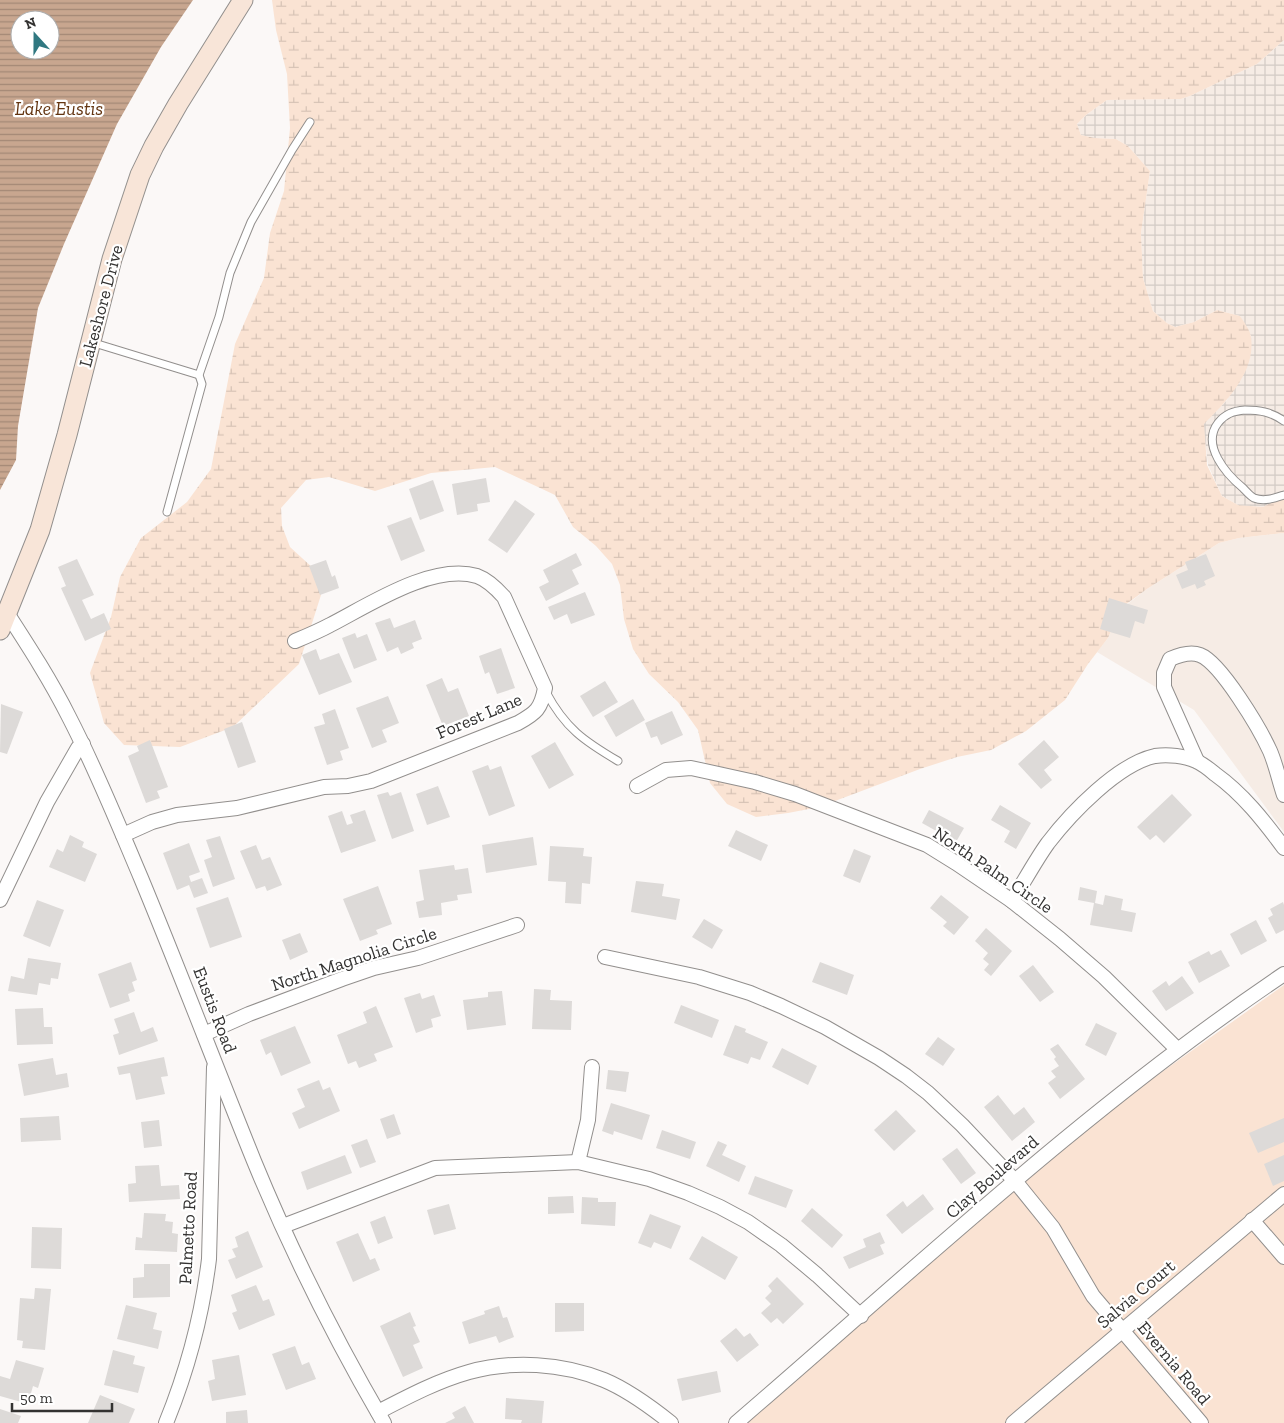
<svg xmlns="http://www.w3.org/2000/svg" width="1284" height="1423" viewBox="0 0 1284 1423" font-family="'Zilla Slab',serif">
<defs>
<pattern id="industrial-grid" width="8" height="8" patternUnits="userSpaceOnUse" patternTransform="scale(1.25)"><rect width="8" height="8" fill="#f6ece5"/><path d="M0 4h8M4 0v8" fill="none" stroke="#d3cbc5"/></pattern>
<pattern id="wetland-marsh" width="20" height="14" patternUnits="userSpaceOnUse" patternTransform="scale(1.25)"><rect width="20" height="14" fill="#fae3d3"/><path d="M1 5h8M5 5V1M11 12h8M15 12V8" fill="none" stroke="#d7c3b6"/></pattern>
<pattern id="water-rules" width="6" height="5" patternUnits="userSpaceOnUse" patternTransform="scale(1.25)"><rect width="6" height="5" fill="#c8a68f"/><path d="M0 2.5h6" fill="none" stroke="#a38875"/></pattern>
</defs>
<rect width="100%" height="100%" fill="#fbf8f7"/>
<!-- built -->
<polygon fill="#f6ece5" points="1284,533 1284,832 1194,710 1097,652 1108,638 1121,609 1147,589 1219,543 1239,538"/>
<!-- industrial -->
<polygon fill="url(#industrial-grid)" points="1284,40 1284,496 1263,507 1238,505 1222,496 1208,465 1203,424 1227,400 1251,336 1240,316 1217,310 1194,322 1175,327 1167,323 1153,311 1143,278 1141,233 1150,171 1128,146 1116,139 1095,138 1081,135 1077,124 1086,115 1107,100 1181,99 1190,96 1257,64"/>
<!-- green -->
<polygon fill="#fae3d3" points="1284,985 1284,1423 737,1423 1082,1129"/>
<!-- wetland -->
<path fill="url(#wetland-marsh)" d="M272,0H1284V40L1257,64L1190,96L1181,99L1107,100L1086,115L1077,124L1081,135L1095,138L1116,139L1128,146L1150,171L1141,233L1143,278L1153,311L1167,323L1175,327L1194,322L1217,310L1240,316C1244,322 1250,330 1251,337C1256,372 1226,402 1204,424L1207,465L1222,496L1238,505L1263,507L1284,496V533L1239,538L1219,543L1147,589L1121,608L1108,638L1088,664L1065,700L1026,731L991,750L957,757L920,769L819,807L788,813L756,817L727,804L710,783L698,730L678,702L649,674L633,649L624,619L620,585L612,564L596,546L573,527L555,495L495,467L431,473L375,491L329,477L306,480L281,508L282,526L290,547L314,569L321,595L299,664L233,727L180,747L124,745L104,723L90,673L111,617L120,577L141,538L187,502L211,469L235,344L264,278L270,233L284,191L290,128L287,74L276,30Z"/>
<!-- water -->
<path fill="url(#water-rules)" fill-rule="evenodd" d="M0,0H193L161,47L117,124L64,244L38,308L18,426L16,460L0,490ZM20,20H50V50H20Z"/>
<!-- building -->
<g fill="#dddad8">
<polygon points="486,478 490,502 477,504 478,511 457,515 452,484"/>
<polygon points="433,480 444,511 420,520 409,489"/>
<polygon points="515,500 535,514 507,553 488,540"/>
<polygon points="411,517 425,551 401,561 387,526"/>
<polygon points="576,553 582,565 572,570 579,584 546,601 539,587 549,582 543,570"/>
<polygon points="1206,554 1215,576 1204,581 1206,585 1197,589 1195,584 1182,589 1176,575 1188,570 1185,562"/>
<polygon points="77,559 94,595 82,600 91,619 104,613 111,629 85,641 61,588 66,586 58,567"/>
<polygon points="326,560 332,577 335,575 339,588 320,595 309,566"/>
<polygon points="585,592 595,615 571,624 567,614 554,620 548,607"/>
<polygon points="1109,598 1148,610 1144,624 1135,621 1130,638 1100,629"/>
<polygon points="390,618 394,628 415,620 422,639 412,643 414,648 401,654 398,647 387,652 375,623"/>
<polygon points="355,633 357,638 367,634 377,660 354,669 342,638"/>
<polygon points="501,648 515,688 497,694 489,672 485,674 479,656"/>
<polygon points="316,649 320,660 339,653 352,682 319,695 302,655"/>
<polygon points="442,678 448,692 458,688 469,716 443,726 426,685"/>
<polygon points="605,681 618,702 593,717 580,696"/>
<polygon points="388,696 399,723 382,730 387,742 372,748 356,708"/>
<polygon points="633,699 645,720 616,737 604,716"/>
<polygon points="1,704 23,712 7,754 0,752"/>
<polygon points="335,709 349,748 340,751 343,760 327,765 314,727 325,724 322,714"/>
<polygon points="672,711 683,735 661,745 657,736 651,738 645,723"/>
<polygon points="242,722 256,762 238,768 224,729"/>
<polygon points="150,740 168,787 157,791 160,798 146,803 128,756 139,751 137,746"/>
<polygon points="1044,740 1059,757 1044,770 1052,780 1041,789 1018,764"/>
<polygon points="555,742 574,775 549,789 531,756"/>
<polygon points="488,765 490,770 501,766 515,806 489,816 472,771"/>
<polygon points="438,786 450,817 427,825 416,794"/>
<polygon points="388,792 390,796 401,792 414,831 392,839 377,795"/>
<polygon points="1172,794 1192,815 1164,843 1156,835 1150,840 1137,827"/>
<polygon points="1000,805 1031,823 1016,849 1004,842 1010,831 991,820"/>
<polygon points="365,810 376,841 341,853 328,816 342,811 347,825 353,823 350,815"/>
<polygon points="929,810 964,828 956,842 922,823"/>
<polygon points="736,830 768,845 761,861 728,846"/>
<polygon points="70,835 84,842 82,847 97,854 85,882 49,867 57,849 63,852"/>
<polygon points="220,836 235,879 213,887 204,860 212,857 206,840"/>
<polygon points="533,837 537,865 486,873 482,845"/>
<polygon points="189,843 200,872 189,876 191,882 202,878 208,893 194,898 189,885 177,890 163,853"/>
<polygon points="256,845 262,860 270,857 282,885 267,891 265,886 256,889 240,851"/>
<polygon points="550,846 584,848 583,856 592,857 590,884 582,883 581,904 565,903 566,882 548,881"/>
<polygon points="854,849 871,856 860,883 843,876"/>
<polygon points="454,865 455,870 468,868 472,893 457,895 458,900 441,903 442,915 419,918 416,902 424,900 419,870"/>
<polygon points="636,881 664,884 662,896 680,899 676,920 631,912"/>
<polygon points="378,886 392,924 376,930 378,934 360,941 343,899"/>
<polygon points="1080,887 1097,891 1095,903 1103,905 1105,895 1123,899 1121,910 1136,913 1132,932 1090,925 1094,903 1078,900"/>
<polygon points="941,895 969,917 954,935 943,926 947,922 930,908"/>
<polygon points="228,897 242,937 210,948 196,908"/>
<polygon points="37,900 64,910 50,947 23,936"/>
<polygon points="1283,902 1284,905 1284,930 1276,934 1268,918 1273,915 1270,909"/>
<polygon points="704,919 723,930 712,949 692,937"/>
<polygon points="1256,920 1267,941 1241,955 1230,934"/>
<polygon points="986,928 1012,951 991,976 984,970 989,964 983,959 988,953 975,941"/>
<polygon points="300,933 308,952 290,960 282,940"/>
<polygon points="1221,950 1230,966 1199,983 1188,962 1209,951 1211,955"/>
<polygon points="28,958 61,963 58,979 51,978 50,985 39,983 37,995 8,991 11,976 24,979"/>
<polygon points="131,962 137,980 132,982 135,991 128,994 130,1001 110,1008 98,974"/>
<polygon points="820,962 854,975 847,995 812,982"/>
<polygon points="1033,965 1054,992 1040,1002 1019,976"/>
<polygon points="1182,976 1194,993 1166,1011 1152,991 1166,981 1169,986"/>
<polygon points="534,989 551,990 550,1000 572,1001 571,1030 532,1029"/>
<polygon points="502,991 506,1025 467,1030 463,1000 488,997 488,992"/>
<polygon points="420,993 422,999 434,995 441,1016 431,1019 433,1027 416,1033 404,998"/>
<polygon points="681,1005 719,1020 712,1038 674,1023"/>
<polygon points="376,1006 393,1047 374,1054 377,1061 359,1068 356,1061 348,1064 337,1035 367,1023 363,1012"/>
<polygon points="43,1008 44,1027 52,1027 53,1044 17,1045 15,1009"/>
<polygon points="134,1012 141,1032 153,1027 158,1041 119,1055 113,1035 119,1033 114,1019"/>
<polygon points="1096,1023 1117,1033 1106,1056 1085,1045"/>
<polygon points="735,1025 746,1029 745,1032 768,1042 760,1060 751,1057 748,1064 723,1055"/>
<polygon points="295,1026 311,1063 281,1076 271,1052 266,1055 260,1040"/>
<polygon points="938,1037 955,1049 943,1066 925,1054"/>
<polygon points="1058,1044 1085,1079 1060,1099 1048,1083 1056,1077 1051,1071 1059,1066 1054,1059 1056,1057 1050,1049"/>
<polygon points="782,1048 817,1066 808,1085 772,1067"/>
<polygon points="164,1057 168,1076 161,1077 165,1094 136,1100 130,1073 119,1075 117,1067"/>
<polygon points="53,1058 56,1075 67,1073 69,1087 24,1096 18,1064"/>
<polygon points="608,1070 629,1072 626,1092 606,1089"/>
<polygon points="319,1080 323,1090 330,1087 340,1111 299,1129 292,1113 305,1107 297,1089"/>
<polygon points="998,1095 1014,1115 1024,1107 1035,1122 1012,1141 984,1107"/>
<polygon points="611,1103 650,1115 642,1140 614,1131 613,1135 602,1131"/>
<polygon points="896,1110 916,1131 894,1151 874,1130"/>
<polygon points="394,1114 401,1134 387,1139 380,1119"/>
<polygon points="59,1116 61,1140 21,1142 20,1118"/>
<polygon points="1284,1118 1284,1142 1258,1153 1249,1133"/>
<polygon points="159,1120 162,1146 144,1148 141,1122"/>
<polygon points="662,1130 696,1142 690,1159 656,1148"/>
<polygon points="367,1139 376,1162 360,1168 351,1145"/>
<polygon points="718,1141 727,1145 722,1155 746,1166 739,1182 706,1166"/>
<polygon points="957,1148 976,1173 961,1184 942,1159"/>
<polygon points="345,1155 352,1173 307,1190 301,1172"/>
<polygon points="1284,1155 1284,1181 1273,1186 1264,1164"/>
<polygon points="159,1165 161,1186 179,1185 180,1199 129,1202 128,1184 136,1183 135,1166"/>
<polygon points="755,1176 793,1190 786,1208 748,1194"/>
<polygon points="923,1194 934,1209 902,1234 886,1215 903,1201 907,1207"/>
<polygon points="573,1196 574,1213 548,1214 548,1197"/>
<polygon points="582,1197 598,1198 598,1202 616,1202 615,1226 581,1224"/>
<polygon points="449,1204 456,1229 434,1235 427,1210"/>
<polygon points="812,1208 843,1235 832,1248 801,1221"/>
<polygon points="144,1213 166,1214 165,1221 173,1222 172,1233 178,1234 177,1252 135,1250 136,1237 142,1238"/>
<polygon points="650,1214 681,1226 671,1249 654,1242 651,1248 638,1243"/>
<polygon points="385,1216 393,1238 378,1244 370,1222"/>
<polygon points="32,1227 62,1228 61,1269 31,1268"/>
<polygon points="248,1231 263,1267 236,1279 228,1260 236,1257 232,1249 238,1247 235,1237"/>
<polygon points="880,1232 885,1243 880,1245 884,1254 849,1269 843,1257 866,1247 863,1239"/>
<polygon points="358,1233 370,1260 375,1258 380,1270 353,1282 336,1242"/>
<polygon points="702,1236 738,1257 725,1280 689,1259"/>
<polygon points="144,1264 170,1264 170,1297 133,1298 133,1278 144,1277"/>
<polygon points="777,1277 804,1304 783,1324 777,1318 771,1323 761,1313 771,1304 765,1298 772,1291 768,1286"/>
<polygon points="256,1285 263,1301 269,1299 275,1315 239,1330 232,1313 237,1311 231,1295"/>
<polygon points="35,1288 51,1289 45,1350 22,1348 23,1341 17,1340 20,1298 34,1299"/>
<polygon points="555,1303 584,1303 584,1331 555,1332"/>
<polygon points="126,1305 157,1313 153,1329 162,1331 158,1349 117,1339"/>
<polygon points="499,1306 503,1318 507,1317 514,1337 499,1343 496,1336 469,1344 462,1322 485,1314 484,1311"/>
<polygon points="410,1312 416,1326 413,1327 420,1342 413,1345 423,1368 403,1377 380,1326"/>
<polygon points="736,1328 744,1337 750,1333 759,1345 737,1362 720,1341"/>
<polygon points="295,1346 302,1365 309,1362 316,1379 286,1390 272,1354"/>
<polygon points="113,1350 135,1356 133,1364 145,1367 138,1393 104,1385"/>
<polygon points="239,1355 246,1395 212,1401 208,1381 215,1379 212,1360"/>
<polygon points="16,1360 44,1368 38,1388 33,1386 28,1404 0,1396 0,1376 10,1379"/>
<polygon points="717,1371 721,1392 682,1401 677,1379"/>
<polygon points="100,1395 135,1409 129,1423 88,1423"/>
<polygon points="506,1398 544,1401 542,1423 521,1423 522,1420 505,1419"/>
<polygon points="465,1406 474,1423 445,1423 455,1418 452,1413"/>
<polygon points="0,1409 21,1416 18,1423 0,1423"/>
<polygon points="247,1410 248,1423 226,1423 226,1412"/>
</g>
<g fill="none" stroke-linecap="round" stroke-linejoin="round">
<defs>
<g id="lane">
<polyline points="91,342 199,375"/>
<path d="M1284,421C1271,412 1260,410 1245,410C1233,411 1225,414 1218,423C1201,445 1226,474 1243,488C1246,491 1250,496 1254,498C1264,502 1275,498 1284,495"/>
<polyline points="167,512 202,384 199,375 219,317 230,273 251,222 292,150 310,122"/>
<path d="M546,692C565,728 584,741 618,761"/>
</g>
<g id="street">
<path d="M7,613C29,647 51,681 69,717C96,769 118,824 141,878C180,972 216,1067 254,1161C291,1251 335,1339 384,1423"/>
<path d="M1197,761L1164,687V673L1170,659C1179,655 1190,651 1200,655C1221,663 1260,729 1270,751C1276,765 1279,780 1284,795"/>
<polyline points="637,786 666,770 691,768 755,782 795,794 927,845 956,863 1012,901 1060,939 1104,977 1177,1049"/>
<path d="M123,835L152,822L177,815L237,808L324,787L348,786L371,781L518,723C536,713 541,709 545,688L504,597C496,588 488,580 477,576C432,563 369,605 330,625C319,631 307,636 295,641"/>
<polyline points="0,900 47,802 78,748 83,744"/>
<path d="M1012,901C1024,882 1035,861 1048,843C1071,813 1118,764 1155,756C1168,754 1185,756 1196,761C1203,764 1209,769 1215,774C1243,794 1264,821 1284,848"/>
<polyline points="605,957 699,977 750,993 781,1006 825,1027 879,1058 906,1076 928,1093 962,1125 1015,1181 1053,1228 1093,1296 1201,1423"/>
<polyline points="204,1034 249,1014 342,979 374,968 418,958 517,925"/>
<polyline points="578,1162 588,1120 592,1067"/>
<polyline points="1252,1220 1284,1257"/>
<polyline points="283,1226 435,1168 578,1162 649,1179 688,1193 720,1207 748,1222 781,1245 817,1275 861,1316"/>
<path d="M378,1412C407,1397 437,1381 469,1372C512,1360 562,1363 604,1380C628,1390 651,1407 671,1423"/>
<path d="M166,1423C188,1369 202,1316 209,1259L214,1067"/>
<path d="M736,1423C915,1269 1088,1106 1284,974"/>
<polyline points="1013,1423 1284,1194"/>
</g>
<polyline id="secondary" points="0,630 40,530 67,435 112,259 140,175 154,146 178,104 243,0"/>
</defs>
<!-- lane casing -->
<use href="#lane" stroke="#928f8d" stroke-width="9"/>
<!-- street casing -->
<use href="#street" stroke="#928f8d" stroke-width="16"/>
<!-- secondary casing -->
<use href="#secondary" stroke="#928f8d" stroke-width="21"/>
<!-- lane -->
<use href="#lane" stroke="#fff" stroke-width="7"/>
<!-- street -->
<use href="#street" stroke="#fff" stroke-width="14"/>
<!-- secondary -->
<use href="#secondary" stroke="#f8e5d8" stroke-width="19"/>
</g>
<g text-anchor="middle" stroke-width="4.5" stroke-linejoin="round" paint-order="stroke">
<!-- street labels -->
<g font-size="18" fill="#333231" stroke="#fff">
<text transform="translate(101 306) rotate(-75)" y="6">Lakeshore Drive</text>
<text transform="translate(479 716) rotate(-23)" y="6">Forest Lane</text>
<text transform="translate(993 870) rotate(34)" y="6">North Palm Circle</text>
<text transform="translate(354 959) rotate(-18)" y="6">North Magnolia Circle</text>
<text transform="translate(215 1010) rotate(69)" y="6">Eustis Road</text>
<text transform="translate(992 1177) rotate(-41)" y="6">Clay Boulevard</text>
<text transform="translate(188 1228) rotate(-87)" y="6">Palmetto Road</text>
<text transform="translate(1136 1294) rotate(-40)" y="6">Salvia Court</text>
<text transform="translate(1174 1363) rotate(50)" y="6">Evernia Road</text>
</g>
<!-- water labels -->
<g font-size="19" font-style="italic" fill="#633511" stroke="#fff">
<text x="59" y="115">Lake Eustis</text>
</g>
</g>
<!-- north arrow -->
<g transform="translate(35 35) rotate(339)"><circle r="24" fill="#ffffff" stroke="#adadad"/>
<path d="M0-4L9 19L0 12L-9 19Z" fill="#307881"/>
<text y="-8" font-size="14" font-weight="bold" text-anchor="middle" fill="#333231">N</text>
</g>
<!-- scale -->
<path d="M12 1403v8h100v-8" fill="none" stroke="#333231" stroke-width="2.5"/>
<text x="20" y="1403" font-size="15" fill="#333231" stroke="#ffffff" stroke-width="4" paint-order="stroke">50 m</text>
</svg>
